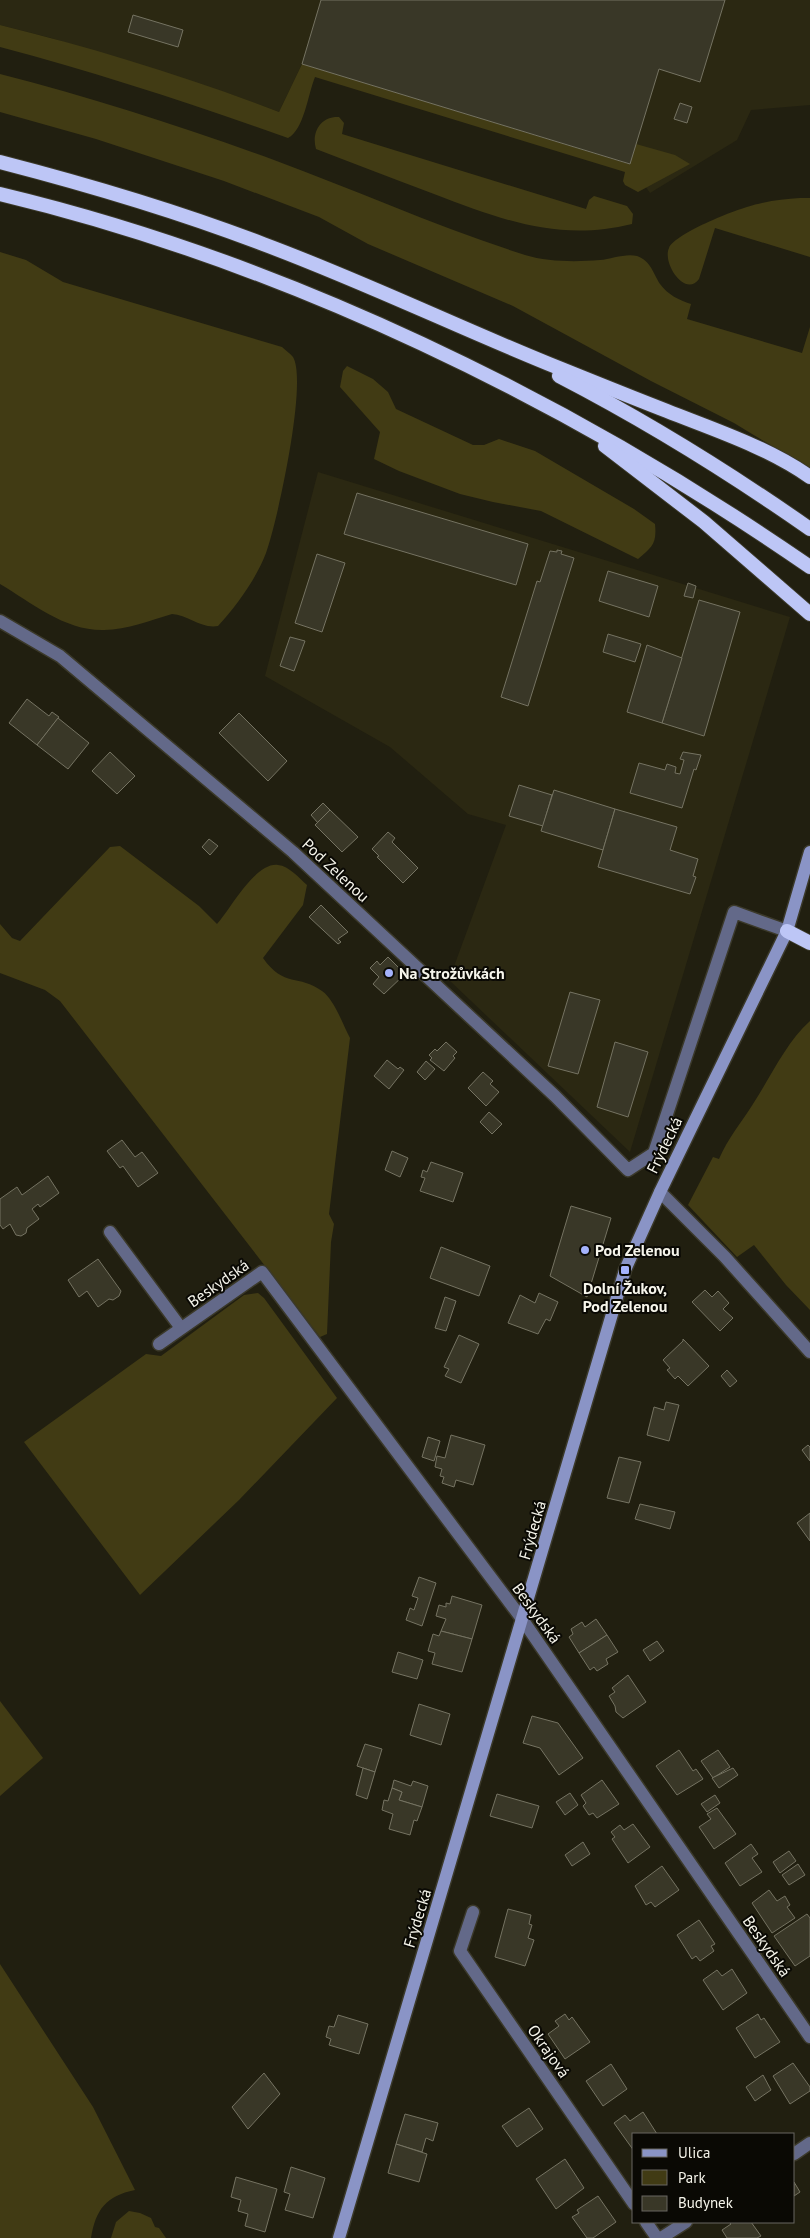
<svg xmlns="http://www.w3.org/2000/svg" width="810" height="2238" viewBox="0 0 810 2238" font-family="'PT Sans',sans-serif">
<rect width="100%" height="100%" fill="#211f10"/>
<!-- built -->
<g fill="#2b2812">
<polygon points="0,0 810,0 810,105 751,110 737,140 650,193 630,164 302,64 279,112 233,95 51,38 0,25"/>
<polygon points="318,472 790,617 630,1152 449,980 506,825 468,814 390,747 265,676"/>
</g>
<!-- green -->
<g fill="#413b14">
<path d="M0,25C94,48 188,77 279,112L302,64L629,164L636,144L675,155L690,164L638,192L625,185L623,181L625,172L315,77C308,94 304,130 288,138C193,104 98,73 0,47Z"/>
<path d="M0,74C93,98 184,127 274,160C358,191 440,228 525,255C548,262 576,262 600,260C611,259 626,253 637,256C651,261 653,273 660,284C668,295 679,300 691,304L687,319L802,353L810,327V469L734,423L651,381L513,306L368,244L319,217L224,181L96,139L0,112Z"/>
<path d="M339,117L344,123L342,134L586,209L589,200L594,196L627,206L633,214L632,224C559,242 502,220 434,194C394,179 355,164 316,149C311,132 321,116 339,117Z"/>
<path d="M800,198H810V257L715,228L699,279C685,298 662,263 669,248C675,233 741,207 758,204C772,200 786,199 800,198Z"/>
<path d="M0,252L26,260L63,282L282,347C285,350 290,353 293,357C308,382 277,523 266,553C256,579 237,605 218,626C201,629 188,615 172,614C151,620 127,630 104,630C65,631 32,603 0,584Z"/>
<path d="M347,366L373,379L388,392L396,409L473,445H484L499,439L535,451L634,509L655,524C657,544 652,547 638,559L541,511L493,502L460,494L399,471L374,459L380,432L340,387L343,371Z"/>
<path d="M120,846L199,906L217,924C230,910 255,862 278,865C289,866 299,878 307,885L303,905L263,958C284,988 299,974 322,991C334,999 343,1025 350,1038L329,1214L334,1224L331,1242L327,1334L320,1337L60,1001L45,990L0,973V924L12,938L20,941L110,847Z"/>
<path d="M810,1021V1310L786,1285L754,1245L737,1257L688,1205L713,1157L719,1159C728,1138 741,1123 753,1104C770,1078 787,1041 810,1021Z"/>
<polygon points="258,1293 264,1298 337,1398 239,1500 140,1595 24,1442 146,1354 161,1356 244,1295"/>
<polygon points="0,1701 43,1758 0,1796"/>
<path d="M0,1964L93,2107L135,2190C106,2196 96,2209 91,2238H0Z"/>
<polygon points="129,2211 140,2213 151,2218 155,2227 159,2228 166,2238 111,2238 116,2222"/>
</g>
<!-- building -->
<g fill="#393727" stroke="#757362">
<polygon points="321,0 725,0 700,82 659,69 630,164 302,64"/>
<polygon points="133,15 183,30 178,47 128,32"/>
<polygon points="680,103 692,107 687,123 674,119"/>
<polygon points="357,493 528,544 516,585 344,534"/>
<polygon points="557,550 562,551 561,554 574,558 528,706 501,697 537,581 540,582 550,551 557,552"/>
<polygon points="317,554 345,563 322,632 295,623"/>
<polygon points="608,571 658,586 649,617 599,601"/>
<polygon points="688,583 696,586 693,598 684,596"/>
<polygon points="699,600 740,612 704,736 662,723"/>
<polygon points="608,634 641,644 635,662 603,652"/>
<polygon points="290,637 305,641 294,671 280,666"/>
<polygon points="647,645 682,658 662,723 627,712"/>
<polygon points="27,699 49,716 52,712 59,717 37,745 9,723"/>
<polygon points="239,713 287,761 268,781 219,733"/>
<polygon points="58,718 89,743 68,769 37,745"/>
<polygon points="110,752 135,776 117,794 92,771"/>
<polygon points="683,752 701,755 696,770 694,769 682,808 630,793 639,763 665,770 667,764 676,767 675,773 680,774 684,760 680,759"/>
<polygon points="519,785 552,795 543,826 509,816"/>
<polygon points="554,790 615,809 603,850 541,831"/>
<polygon points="323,803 330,810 318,823 311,815"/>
<polygon points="615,809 677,827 670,850 698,859 693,876 696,877 690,894 598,867"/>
<polygon points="330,810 358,837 342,852 315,825"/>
<polygon points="388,832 395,838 392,842 418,868 403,883 377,857 379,856 372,849"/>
<polygon points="209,839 218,846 210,855 202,847"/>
<polygon points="321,905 348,932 338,939 341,942 338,944 309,917"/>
<polygon points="388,957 405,974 384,994 373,984 379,977 370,968 377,961 380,965"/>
<polygon points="570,992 600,1000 578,1074 548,1066"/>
<polygon points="446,1042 457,1052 453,1056 455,1058 444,1071 430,1060 432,1058 429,1055 435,1049 437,1051"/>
<polygon points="615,1042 648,1052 628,1117 597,1107"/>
<polygon points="387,1060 398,1069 400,1067 404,1070 389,1089 374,1076"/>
<polygon points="426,1061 435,1069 425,1080 417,1072"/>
<polygon points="483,1072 493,1081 490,1084 499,1092 486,1106 468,1088"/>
<polygon points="489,1112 502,1124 492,1134 480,1122"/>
<polygon points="122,1140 135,1157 142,1152 158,1173 138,1187 123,1166 120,1168 107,1151"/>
<polygon points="392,1151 408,1158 400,1177 385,1170"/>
<polygon points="431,1162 463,1173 453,1202 420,1191 425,1178 421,1177 423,1170 427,1172"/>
<polygon points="48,1176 59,1193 40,1207 38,1204 32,1209 39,1219 27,1228 26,1233 21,1236 16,1235 10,1224 3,1229 0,1225 0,1199 17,1187 22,1195"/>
<polygon points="571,1206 611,1218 587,1297 550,1276"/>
<polygon points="441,1247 490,1266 479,1296 430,1278"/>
<polygon points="98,1259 121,1291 119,1296 113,1300 109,1299 98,1307 87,1291 79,1297 68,1280"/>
<polygon points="705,1290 712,1297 718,1291 729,1303 723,1309 733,1318 720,1331 692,1302"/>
<polygon points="539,1293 558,1302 550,1321 546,1319 538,1334 508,1323 520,1295 535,1303"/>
<polygon points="445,1297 456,1301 446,1331 435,1328"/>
<polygon points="459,1335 479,1344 461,1383 445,1376 449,1369 444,1367"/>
<polygon points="683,1339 709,1366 688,1386 678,1376 675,1379 667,1370 670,1368 663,1360 683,1341"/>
<polygon points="727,1370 737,1381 730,1387 721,1376"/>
<polygon points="666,1402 679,1405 669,1441 647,1435 654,1407 664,1410"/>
<polygon points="451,1435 485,1445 473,1485 456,1480 454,1487 442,1483 444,1477 440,1476 442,1469 435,1467 437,1456 445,1458"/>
<polygon points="428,1437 440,1441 434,1461 422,1457"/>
<polygon points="808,1445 810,1447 810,1461 802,1450"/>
<polygon points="619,1457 641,1462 629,1503 607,1498"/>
<polygon points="640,1504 675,1512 670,1529 635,1519"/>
<polygon points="810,1513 810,1541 797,1523"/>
<polygon points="419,1577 436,1583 422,1626 406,1620 410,1608 414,1610 418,1598 412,1596"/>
<polygon points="452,1596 482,1605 472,1639 441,1631 446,1619 436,1616 439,1605 446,1607 446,1603 450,1604"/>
<polygon points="596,1619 607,1635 579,1653 569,1637 573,1634 571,1629 582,1622 585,1627"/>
<polygon points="441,1631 472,1639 462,1672 432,1664 435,1653 428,1651 433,1634 439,1636"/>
<polygon points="607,1635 618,1652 606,1659 608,1664 597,1671 594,1667 590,1670 579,1653"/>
<polygon points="657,1641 664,1651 650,1661 643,1650"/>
<polygon points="398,1652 423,1660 417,1679 392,1672"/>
<polygon points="628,1675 646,1702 623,1718 616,1712 615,1706 609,1696 615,1692 612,1688"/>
<polygon points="419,1704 450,1714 441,1745 410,1735"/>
<polygon points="532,1716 558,1723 583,1758 559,1775 540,1748 523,1743"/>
<polygon points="365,1744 382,1749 375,1772 357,1766"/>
<polygon points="679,1750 693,1771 696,1769 703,1779 677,1795 656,1766"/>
<polygon points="718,1750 730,1767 713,1778 701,1761"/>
<polygon points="363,1768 375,1772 367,1799 356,1795"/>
<polygon points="733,1768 738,1775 719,1788 712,1778"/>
<polygon points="394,1780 411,1786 413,1781 428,1786 422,1807 399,1800 402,1792 392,1788"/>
<polygon points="602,1780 619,1804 597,1818 593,1813 589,1815 583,1806 586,1803 581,1795"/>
<polygon points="392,1788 402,1792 399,1800 422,1807 417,1821 414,1820 410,1835 389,1829 393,1814 382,1810 384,1800 388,1801"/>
<polygon points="570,1793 578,1805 565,1815 556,1802"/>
<polygon points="497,1794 539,1806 532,1828 490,1816"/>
<polygon points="715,1795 720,1803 707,1812 701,1804"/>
<polygon points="717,1808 736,1834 714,1849 699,1827 711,1819 707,1814"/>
<polygon points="633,1824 650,1847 628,1863 612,1839 615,1837 611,1832 620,1825 624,1830"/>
<polygon points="583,1842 590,1854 572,1866 565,1855"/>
<polygon points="751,1844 758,1854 752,1858 762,1872 740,1886 725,1863"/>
<polygon points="789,1851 796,1861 780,1873 773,1862"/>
<polygon points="798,1864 805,1875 789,1885 782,1875"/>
<polygon points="662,1866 679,1890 655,1907 651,1902 646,1905 635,1886"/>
<polygon points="769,1890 777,1901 785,1896 790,1905 787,1907 795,1918 772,1933 752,1903"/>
<polygon points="508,1909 531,1915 529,1924 532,1925 528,1938 534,1940 525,1966 495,1957"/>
<polygon points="807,1914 810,1918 810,1956 795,1966 774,1936"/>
<polygon points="699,1920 715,1944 711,1946 714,1951 700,1961 696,1956 692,1959 677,1935"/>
<polygon points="732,1969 747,1993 723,2010 703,1980 717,1970 722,1976"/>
<polygon points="565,2014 569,2020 572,2017 590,2042 565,2059 548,2034 559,2026 555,2021"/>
<polygon points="758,2014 761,2020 764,2018 780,2042 755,2058 736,2028"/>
<polygon points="338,2015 368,2024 359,2054 329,2045 331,2039 326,2037 329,2026 334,2027"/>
<polygon points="793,2063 810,2087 810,2091 790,2104 773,2076"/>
<polygon points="611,2064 627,2089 603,2106 586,2081"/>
<polygon points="264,2073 280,2094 248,2129 232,2107"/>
<polygon points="763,2075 771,2090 755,2101 746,2087"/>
<polygon points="529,2108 543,2129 517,2147 502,2126"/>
<polygon points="643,2112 657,2134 634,2134 634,2151 614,2123 625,2115 630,2121"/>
<polygon points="405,2114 438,2123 433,2141 426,2138 422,2152 396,2144"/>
<polygon points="396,2144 427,2154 419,2182 388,2173"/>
<polygon points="565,2159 584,2188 556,2209 536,2179"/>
<polygon points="291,2167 325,2178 313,2218 285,2210 290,2194 284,2192"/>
<polygon points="236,2177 277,2189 265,2232 245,2226 248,2214 238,2211 241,2200 231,2197"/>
<polygon points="794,2182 800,2192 794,2196"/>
<polygon points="598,2196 616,2222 593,2238 587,2238 572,2217 579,2213 577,2210"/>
<polygon points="729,2222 751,2222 761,2236 757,2238 727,2238 722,2230 731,2224"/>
</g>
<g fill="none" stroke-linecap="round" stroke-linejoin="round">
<defs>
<g id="minor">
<polyline points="0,621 60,656 293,852 555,1096 628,1170 654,1153 734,912 787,931"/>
<polyline points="660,1192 725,1257 810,1352"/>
<polyline points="110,1232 181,1328"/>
<polyline points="159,1344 262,1272 522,1619 810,2037"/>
<polyline points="473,1912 460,1951 634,2204"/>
<polyline points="794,2154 810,2143"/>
<polyline points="646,2222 657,2238"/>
<polyline points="661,2238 686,2222"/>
</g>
<polyline id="secondary" points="339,2238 625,1270 660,1192 787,931 810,852"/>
<g id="trunk">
<path d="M0,162C89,185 177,211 263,244C360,280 453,325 549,364C589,380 628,396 667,411C715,430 767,447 810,477"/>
<path d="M0,194C285,262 570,401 810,567"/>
<path d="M559,376C646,421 730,473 810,529"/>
<polyline points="605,446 704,522 810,614"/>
<polyline points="787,931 810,943"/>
</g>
</defs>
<!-- minor casing -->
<use href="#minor" stroke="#3b392a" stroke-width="15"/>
<!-- secondary casing -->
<use href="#secondary" stroke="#3b392a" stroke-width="15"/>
<!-- trunk casing -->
<use href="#trunk" stroke="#3b392a" stroke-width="16"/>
<!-- minor -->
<use href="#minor" stroke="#636989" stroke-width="12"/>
<!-- secondary -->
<use href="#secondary" stroke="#8a94c6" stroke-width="12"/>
<!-- trunk -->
<use href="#trunk" stroke="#bdc6f6" stroke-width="14"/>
</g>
<!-- markers -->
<g fill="#a4b2fc" stroke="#0a0904" stroke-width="2">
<circle cx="389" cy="973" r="5"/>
<circle cx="585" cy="1250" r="5"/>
<rect x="620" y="1265" width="10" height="10" rx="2.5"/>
</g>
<g text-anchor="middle" stroke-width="4" stroke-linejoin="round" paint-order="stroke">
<!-- street labels -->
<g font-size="16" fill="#f6f5eb" stroke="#0a0904">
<text transform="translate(336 870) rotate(43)" y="6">Pod Zelenou</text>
<text transform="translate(664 1145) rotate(-64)" y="6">Frýdecká</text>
<text transform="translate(218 1283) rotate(-35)" y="6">Beskydská</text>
<text transform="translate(532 1530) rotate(-74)" y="6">Frýdecká</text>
<text transform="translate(537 1613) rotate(54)" y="6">Beskydská</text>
<text transform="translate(417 1918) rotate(-73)" y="6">Frýdecká</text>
<text transform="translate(767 1946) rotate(55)" y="6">Beskydská</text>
<text transform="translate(549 2051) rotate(55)" y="6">Okrajová</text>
</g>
<!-- poi labels -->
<g font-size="16" font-weight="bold" fill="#f6f5eb" stroke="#0a0904" text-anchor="start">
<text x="399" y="979">Na Strožůvkách</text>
<text x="595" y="1256">Pod Zelenou</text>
<text x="625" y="1294" text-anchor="middle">Dolní Žukov,<tspan x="625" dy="18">Pod Zelenou</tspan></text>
</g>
</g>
<!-- legend -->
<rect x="632" y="2133" width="162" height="90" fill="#0a0904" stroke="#686760"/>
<rect x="642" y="2149" width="25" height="8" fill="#8a94c6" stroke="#686760"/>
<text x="678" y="2158" font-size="15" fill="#f6f5eb">Ulica</text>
<rect x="642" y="2170" width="25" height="15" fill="#413b14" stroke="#686760"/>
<text x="678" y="2183" font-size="15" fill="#f6f5eb">Park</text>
<rect x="642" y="2196" width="25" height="15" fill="#393727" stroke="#686760"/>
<text x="678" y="2208" font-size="15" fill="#f6f5eb">Budynek</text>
</svg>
